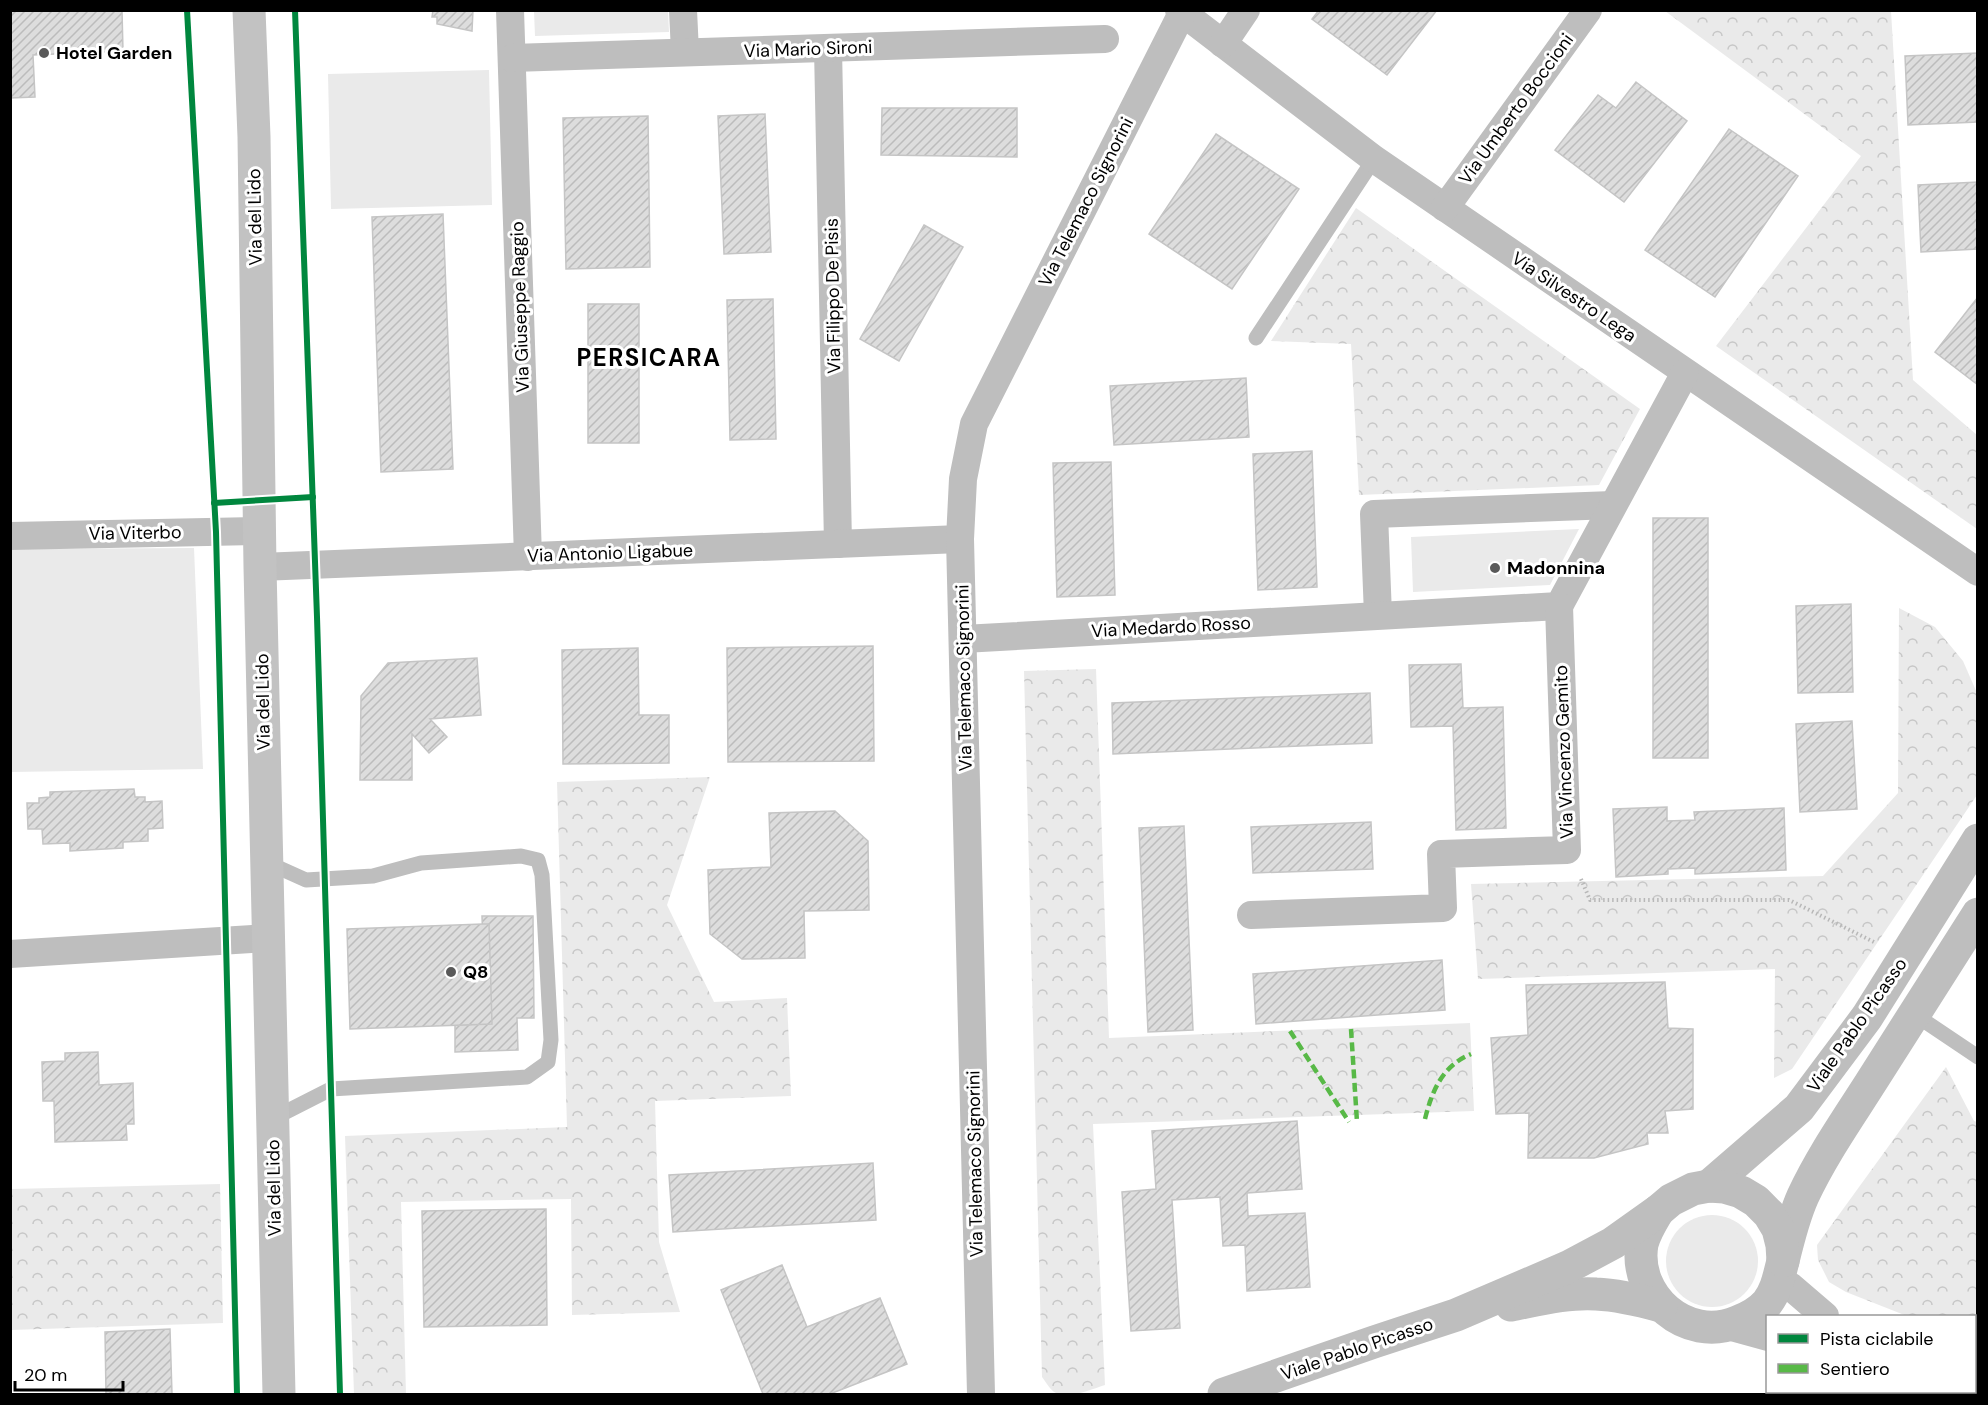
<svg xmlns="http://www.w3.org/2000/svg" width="1988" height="1405" viewBox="0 0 1988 1405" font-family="'DM Sans',sans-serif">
<defs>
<pattern id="park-crowns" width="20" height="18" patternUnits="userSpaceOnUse" patternTransform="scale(1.5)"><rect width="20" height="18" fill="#eaeaea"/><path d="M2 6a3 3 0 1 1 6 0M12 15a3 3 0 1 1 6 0" fill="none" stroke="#c7c7c7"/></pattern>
<pattern id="building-hatch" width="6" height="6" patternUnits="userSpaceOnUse" patternTransform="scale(1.5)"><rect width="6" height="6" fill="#ddd"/><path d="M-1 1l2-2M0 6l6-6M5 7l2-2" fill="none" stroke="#bcbcbc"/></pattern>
</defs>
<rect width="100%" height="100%" fill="#fff"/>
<!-- grass -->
<g fill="#eaeaea">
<polygon points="534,11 668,11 669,32 535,36"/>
<polygon points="489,70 492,205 331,209 328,74"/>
<polygon points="1579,529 1550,585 1413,592 1411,537"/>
<polygon points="194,548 203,769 11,772 10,549"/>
<circle cx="1712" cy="1261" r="46"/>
</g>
<!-- park -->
<g fill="url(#park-crowns)">
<polygon points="1665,11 1891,11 1913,380 1977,435 1977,529 1716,346 1861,156"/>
<polygon points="1356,208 1640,409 1599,485 1359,495 1351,344 1271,341"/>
<polygon points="1899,608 1935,627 1963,661 1977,693 1977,795 1792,1069 1774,1078 1775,969 1478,979 1471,884 1823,876 1898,793"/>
<path d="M1096,669L1109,1038L1470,1023L1474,1111L1093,1124L1105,1385C1092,1389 1068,1400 1056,1393C1050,1390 1046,1382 1042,1377L1024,671Z"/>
<polygon points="710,777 667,905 714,1002 787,998 791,1096 655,1101 659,1242 680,1312 572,1315 571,1199 401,1202 406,1394 354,1394 345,1136 567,1127 557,782"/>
<polygon points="1946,1067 1974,1121 1977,1122 1977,1345 1975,1344 1974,1316 1907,1316 1846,1292 1829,1282 1818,1260 1817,1245"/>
<polygon points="220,1184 223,1323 11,1330 11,1189"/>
</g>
<!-- building -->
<g fill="url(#building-hatch)" stroke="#c5c5c5" stroke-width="1.5">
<polygon points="10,10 122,10 123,51 33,55 35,97 10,98"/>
<polygon points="433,10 473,10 472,31 437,24 437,17 432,17"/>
<polygon points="1319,10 1437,10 1387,75 1312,19"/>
<polygon points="1978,53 1978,122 1908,125 1905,56"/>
<polygon points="1636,82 1687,121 1624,202 1555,150 1598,95 1616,108"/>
<polygon points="882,108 1017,108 1017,157 881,155"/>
<polygon points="765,114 771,252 724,254 718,116"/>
<polygon points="648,116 650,267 566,269 563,118"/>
<polygon points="1729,129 1798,176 1715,297 1645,250"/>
<polygon points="1216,134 1299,189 1232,289 1149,234"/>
<polygon points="1978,182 1978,249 1921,252 1918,185"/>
<polygon points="443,214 453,469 381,472 372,217"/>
<polygon points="924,225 963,247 899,361 860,339"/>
<polygon points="1978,297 1978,385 1935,352"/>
<polygon points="773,299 776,439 730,440 727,300"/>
<rect x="588" y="304" width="51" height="139"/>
<polygon points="1246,378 1249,437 1114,445 1110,386"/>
<polygon points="1312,451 1317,587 1258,590 1253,454"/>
<polygon points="1111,462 1115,595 1057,597 1053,463"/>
<rect x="1653" y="518" width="55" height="240"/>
<polygon points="1851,604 1853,692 1798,693 1796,606"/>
<polygon points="873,646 874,761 728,762 727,648"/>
<polygon points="638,648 639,715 669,715 669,763 563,764 562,650"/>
<polygon points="477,658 481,715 430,719 447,737 429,753 412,734 412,780 360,780 361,696 388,663"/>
<polygon points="1461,664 1463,708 1503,707 1506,828 1456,830 1453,726 1411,727 1409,665"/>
<polygon points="1370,693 1372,743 1113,754 1112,703"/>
<polygon points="1852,721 1857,809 1800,812 1796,724"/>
<polygon points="134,789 135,797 145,797 145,802 162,801 163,828 148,829 148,841 123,842 123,848 70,851 70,843 43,844 42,829 28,829 27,803 39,803 39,798 50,797 50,792"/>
<polygon points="1667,807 1667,821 1695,820 1694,812 1784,808 1786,870 1695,874 1695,868 1668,869 1668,874 1616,877 1613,809"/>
<polygon points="835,811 868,841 869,910 804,911 805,958 742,959 710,934 708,870 771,867 769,813"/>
<polygon points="1371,822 1373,869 1253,873 1251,827"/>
<polygon points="1184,826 1193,1030 1148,1032 1139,828"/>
<polygon points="482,916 533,916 534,1018 517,1018 518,1050 455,1052 455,1025 486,1024"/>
<polygon points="483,924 489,924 492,1024 350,1029 347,929"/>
<polygon points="1442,960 1445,1010 1256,1024 1253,974"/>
<polygon points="1665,982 1668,1028 1693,1029 1693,1109 1665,1111 1668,1133 1647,1133 1648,1144 1594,1158 1528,1158 1529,1113 1496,1114 1491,1038 1528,1035 1526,985"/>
<polygon points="98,1052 99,1085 133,1083 134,1124 126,1124 127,1140 55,1142 54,1101 43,1101 42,1062 65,1061 65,1053"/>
<polygon points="1297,1121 1302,1189 1247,1193 1248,1216 1305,1213 1310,1287 1247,1291 1245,1245 1223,1246 1220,1197 1172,1200 1180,1328 1131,1331 1122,1192 1156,1189 1152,1131"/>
<polygon points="873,1163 876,1220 673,1232 669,1175"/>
<polygon points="546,1209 547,1325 424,1327 422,1211"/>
<polygon points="782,1265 807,1327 880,1298 907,1364 830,1394 763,1394 721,1290"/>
<polygon points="170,1329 172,1394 106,1394 105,1332"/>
</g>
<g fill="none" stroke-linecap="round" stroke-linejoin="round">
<!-- path -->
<polyline stroke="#b8b8b8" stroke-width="4" stroke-dasharray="1.5 3" stroke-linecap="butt" points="1581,879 1590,900 1789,900 1874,942"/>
<!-- service -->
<g stroke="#bebebe" stroke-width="15">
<polyline points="1256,338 1374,159"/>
<polyline points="266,862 306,880 373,876 421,863 521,856 538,860 542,875 551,1040 548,1062 527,1077 331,1089 272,1119"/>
<polyline points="1914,1014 1978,1057"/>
</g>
<!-- minor -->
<g stroke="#bebebe" stroke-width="28">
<polyline points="510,10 528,557"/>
<polyline points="683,10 685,52"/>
<polyline points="1179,10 1374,159 1978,572"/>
<polyline points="1223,44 1246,10"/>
<polyline points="828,48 838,544"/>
<polyline points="512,58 1105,39"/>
<polyline points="1445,208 1588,10"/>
<polyline points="10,536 260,531"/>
<polyline points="260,567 960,539"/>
<polyline points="1378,615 1374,514 1613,505"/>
<polyline points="963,639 1559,606 1685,373"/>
<polyline points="1251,915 1443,908 1441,854 1567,850 1559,606"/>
<polyline points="10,954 268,938"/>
<polyline points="1779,1281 1790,1286 1825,1316"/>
<polyline points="1728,1326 1768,1337"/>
<polyline points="1953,1392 1962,1394"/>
<polyline points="981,1394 960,539 963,479 974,424 1182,13"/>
</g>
<!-- tertiary -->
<g stroke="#bebebe" stroke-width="33">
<polyline points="1709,1186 1799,1108 1867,1017 1978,840"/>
<path d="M1658,1211C1652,1221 1645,1232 1642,1244C1633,1296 1686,1343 1737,1322C1748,1318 1759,1312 1767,1303C1777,1290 1779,1276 1783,1261C1788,1240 1794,1216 1803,1196C1822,1155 1849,1117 1873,1079C1908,1024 1943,969 1978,914"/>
<path d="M1511,1305C1537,1300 1569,1292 1596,1294C1618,1295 1639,1300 1661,1306"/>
<polyline points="1224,1394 1374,1342 1456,1315 1568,1267 1613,1243 1658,1211 1671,1200 1693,1189 1709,1186 1724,1187 1741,1192 1756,1201 1769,1214 1778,1229 1782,1245 1783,1261"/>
</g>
<!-- secondary -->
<polyline stroke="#c2c2c2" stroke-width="33" points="249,10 254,137 260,567 279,1394"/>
<!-- quiet -->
<g stroke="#58b947" stroke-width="4.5" stroke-dasharray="9 4.5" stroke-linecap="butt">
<polyline points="1351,1029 1357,1122"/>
<polyline points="1290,1031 1349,1122"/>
<path d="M1425,1119C1432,1091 1442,1066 1471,1054"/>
</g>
<defs>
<g id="cycleway">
<polyline points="187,10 216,532 237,1394"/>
<polyline points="295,10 317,617 340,1394"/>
<polyline points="214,503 313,497"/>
</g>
</defs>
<!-- cycleway casing -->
<use href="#cycleway" stroke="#fff" stroke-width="10"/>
<!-- cycleway -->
<use href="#cycleway" stroke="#00873e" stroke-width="6"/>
</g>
<!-- markers -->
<g fill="#595959" stroke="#fff" stroke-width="2">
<circle cx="44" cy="53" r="6"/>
<circle cx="1495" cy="568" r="6"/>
<circle cx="451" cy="972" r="6"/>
</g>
<g text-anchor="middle" stroke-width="6" stroke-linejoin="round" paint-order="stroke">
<!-- street labels -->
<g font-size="18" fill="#000" stroke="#fff">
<text transform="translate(808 49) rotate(-2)" y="6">Via Mario Sironi</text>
<text transform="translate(1516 109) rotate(-54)" y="6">Via Umberto Boccioni</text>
<text transform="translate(1086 202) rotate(-63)" y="6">Via Telemaco Signorini</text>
<text transform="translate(255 217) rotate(-91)" y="6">Via del Lido</text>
<text transform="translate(833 296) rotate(-91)" y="6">Via Filippo De Pisis</text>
<text transform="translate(1574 297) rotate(34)" y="6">Via Silvestro Lega</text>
<text transform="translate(520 307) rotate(-92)" y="6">Via Giuseppe Raggio</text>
<text transform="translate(135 533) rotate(-1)" y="6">Via Viterbo</text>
<text transform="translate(610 553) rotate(-2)" y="6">Via Antonio Ligabue</text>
<text transform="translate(1171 627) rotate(-3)" y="6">Via Medardo Rosso</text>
<text transform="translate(964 678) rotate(-91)" y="6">Via Telemaco Signorini</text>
<text transform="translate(263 702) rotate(-91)" y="6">Via del Lido</text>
<text transform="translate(1564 752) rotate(-92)" y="6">Via Vincenzo Gemito</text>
<text transform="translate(1857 1025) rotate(-55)" y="6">Viale Pablo Picasso</text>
<text transform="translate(975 1164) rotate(-91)" y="6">Via Telemaco Signorini</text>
<text transform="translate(274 1188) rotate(-91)" y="6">Via del Lido</text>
<text transform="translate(1357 1349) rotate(-19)" y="6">Viale Pablo Picasso</text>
</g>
<!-- poi labels -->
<g font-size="18" font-weight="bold" fill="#000" stroke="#fff" text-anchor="start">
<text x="56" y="59">Hotel Garden</text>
<text x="1507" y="574">Madonnina</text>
<text x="463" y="978">Q8</text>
</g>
<!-- district labels -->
<g font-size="24" font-weight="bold" letter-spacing="1.5" fill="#000" stroke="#fff">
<text x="649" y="366">PERSICARA</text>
</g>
</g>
<!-- border -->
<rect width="1988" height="1405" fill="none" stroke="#000000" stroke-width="24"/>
<!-- legend -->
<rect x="1766" y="1315" width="210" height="78" fill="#ffffff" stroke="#999999" stroke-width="1.5"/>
<rect x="1778" y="1334" width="30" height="9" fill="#00873e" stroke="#999999" stroke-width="1.5"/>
<text x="1820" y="1345" font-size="18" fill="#000000">Pista ciclabile</text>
<rect x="1778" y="1364" width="30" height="9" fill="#58b947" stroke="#999999" stroke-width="1.5"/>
<text x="1820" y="1375" font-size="18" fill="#000000">Sentiero</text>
<!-- scale -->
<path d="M15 1381v9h108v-9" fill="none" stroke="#000000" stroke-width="3"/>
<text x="24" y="1381" font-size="18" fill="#000000" stroke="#ffffff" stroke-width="4.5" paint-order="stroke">20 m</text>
</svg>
